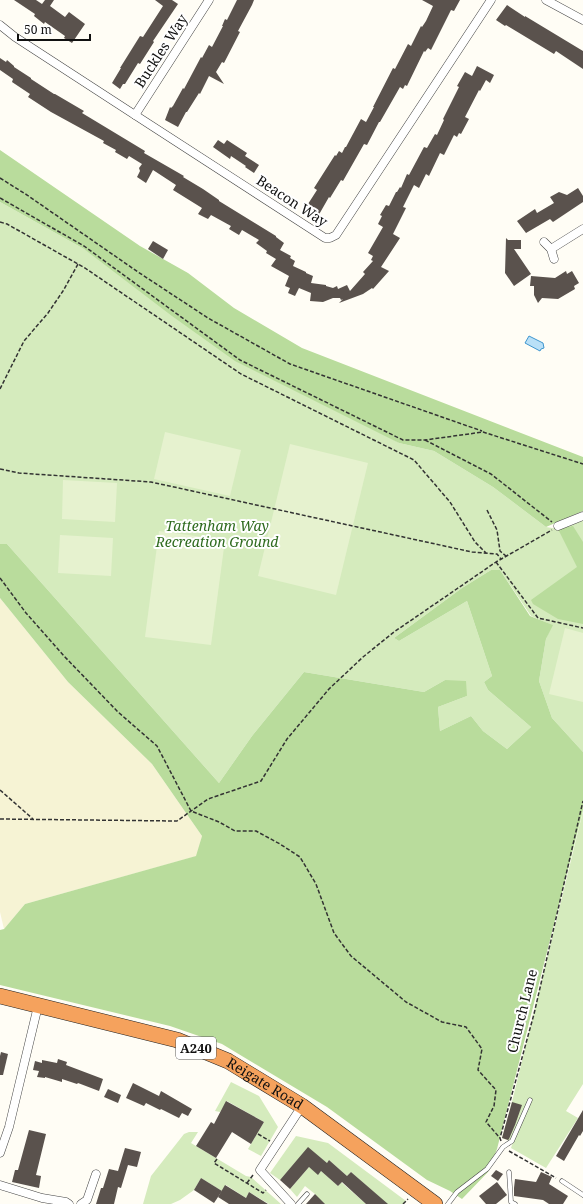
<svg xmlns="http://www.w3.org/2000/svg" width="583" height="1204" viewBox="0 0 583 1204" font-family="'Noto Serif',serif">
<rect width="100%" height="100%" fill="#fffdf5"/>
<!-- farmland -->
<polygon fill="#f6f3d4" points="0,598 68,682 152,764 202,836 197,856 25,904 4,929 0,912"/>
<!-- green -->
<g fill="#d5ebbd">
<polygon points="0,202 84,249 399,443 434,451 493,487 546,527 558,529 583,520 583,752 552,718 539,681 546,639 552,625 531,616 500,570 491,570 462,588 394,638 399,641 467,601 492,676 484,682 488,690 531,727 507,749 483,731 471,716 440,731 438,707 467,696 445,680 424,692 304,672 252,736 219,783 7,544 0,544"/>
<polygon points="583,811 583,1084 566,1111 578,1118 546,1168 511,1148 513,1142 502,1138 512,1102"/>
<polygon points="231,1082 259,1096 278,1127 261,1156 248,1149 264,1122 227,1101 220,1112 215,1111"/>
<polygon points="189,1132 198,1132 191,1143 246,1176 251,1177 281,1204 269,1204 249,1192 246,1198 226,1185 222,1191 201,1178 194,1190 180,1200 171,1204 143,1204 151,1176 184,1134"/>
<polygon points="296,1136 328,1143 406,1201 403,1204 387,1204 351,1172 347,1176 329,1160 327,1163 308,1148 280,1180 270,1173"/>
<polygon points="309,1167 318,1174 321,1171 338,1186 341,1182 366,1204 319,1204 315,1194 305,1186 297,1197 290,1189"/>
</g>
<!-- forest -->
<g fill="#b9dc9c">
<polygon points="0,150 140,246 188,273 234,308 302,348 583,457 583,511 546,527 493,487 434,451 399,443 235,361 172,316 84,249 0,202"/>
<polygon points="573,526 583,542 583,624 558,619 533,604 531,600 577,567 558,529"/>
<polygon points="0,544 7,544 219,783 252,736 304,672 424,692 445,680 466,681 467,696 438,707 440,731 471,716 483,731 507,749 531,727 488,690 484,682 492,676 467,601 399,641 394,638 462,588 491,570 500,570 530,616 553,625 546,639 539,681 552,718 583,752 583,810 497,1149 488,1172 462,1199 450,1191 427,1180 327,1107 222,1044 170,1026 0,985 0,930 4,929 25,904 196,856 202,836 152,764 68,682 0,598"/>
</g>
<!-- pitch -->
<g fill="#e6f2cf">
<polygon points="165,432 241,450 230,496 154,479"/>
<polygon points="290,444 368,463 336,595 258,576"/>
<polygon points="63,480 117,483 115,522 62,519"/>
<polygon points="159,531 225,540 211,645 145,637"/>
<polygon points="60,535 113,538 111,576 58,573"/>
<polygon points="565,628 583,633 583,702 549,694"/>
</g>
<!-- water -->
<polygon fill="#b9e0f7" stroke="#3f96cf" points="529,336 543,343 544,348 541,349 540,351 525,343"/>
<!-- building -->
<g fill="#5a524d">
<polygon points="14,0 36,0 42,4 45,0 54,0 50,6 65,17 69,12 85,24 72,43 64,38 65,36 45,22 44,24 34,16 35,14"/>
<polygon points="155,0 172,0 178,4 153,41 154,42 140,64 138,63 125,84 123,84 120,89 112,83 121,68 120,68 140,36 143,37 163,6"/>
<polygon points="237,0 254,0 252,5 238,31 240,32 224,63 222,62 216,72 224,84 209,76 200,94 199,93 187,112 186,112 178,127 165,120 170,107 171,108 173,106 183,88 184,89 201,57 202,58 209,45 212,47 223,26 222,26 225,19 227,20"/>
<polygon points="422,0 460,0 454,11 451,10 431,50 428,48 425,52 424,51 407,86 405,85 403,89 400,87 380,122 379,122 367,145 364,144 343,181 341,180 330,198 329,197 317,218 307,212 310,206 308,204 317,190 314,188 335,155 336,156 339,151 342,153 345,147 346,147 361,119 366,122 374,107 373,107 393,68 395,69 408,44 411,46 421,26 422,27 426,21 433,6"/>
<polygon points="507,5 525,17 525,16 583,51 583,69 556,51 554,54 506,25 505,26 496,20"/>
<polygon points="0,58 6,62 7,60 14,66 14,67 31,78 31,79 54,94 55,94 84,111 82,113 87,116 145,151 144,153 184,176 183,177 203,189 219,200 219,201 276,236 276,237 284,243 280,250 291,256 290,258 295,261 293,266 306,272 306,273 313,276 311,283 326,285 326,286 333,288 337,286 338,289 347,285 350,291 365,274 363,272 373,261 371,260 373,256 368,253 383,227 378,224 382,216 380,215 386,205 389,206 396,192 397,192 400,187 401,188 407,174 409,175 424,147 427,148 435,134 437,135 444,120 443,119 459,87 457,86 465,72 472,76 477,66 494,75 490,83 486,80 480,91 479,90 465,117 469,119 461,134 459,133 457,137 454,135 444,155 440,153 429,176 426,174 419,188 414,185 403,207 406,208 393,234 400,238 381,267 389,271 373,289 372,288 363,294 339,303 343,299 341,300 340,298 333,298 323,302 310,301 311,293 299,288 295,296 288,293 290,288 285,286 289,276 271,266 276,259 266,253 267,251 256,243 259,240 242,230 239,235 229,229 231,226 211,215 208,219 198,214 202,208 173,190 176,185 153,170 146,183 137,177 140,171 139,168 142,164 129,156 127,159 115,152 116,150 103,143 104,141 51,112 28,97 30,94 12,82 13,79 0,70"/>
<polygon points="218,140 224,144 227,140 247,153 245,156 259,165 254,173 245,167 246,166 231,156 230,159 213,147"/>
<polygon points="578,188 583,196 583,202 553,222 550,219 526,233 517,221 535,209 537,213 554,203 550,197 559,192 567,195"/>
<polygon points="506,238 508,240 521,240 521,249 514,249 531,274 514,286 505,273"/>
<polygon points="153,241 168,250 163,259 148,249"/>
<polygon points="566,271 567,274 572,271 579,283 574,286 575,289 558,299 542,298 538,303 534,295 534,286 530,286 531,276 555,278"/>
<polygon points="1,1052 8,1054 3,1075 0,1075 0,1056"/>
<polygon points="58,1059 67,1062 66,1065 103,1079 99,1091 78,1083 77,1084 62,1079 62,1082 45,1077 45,1078 37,1077 39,1071 33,1070 35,1061 42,1063 42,1060 57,1063"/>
<polygon points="133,1083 159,1096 161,1091 192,1109 188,1116 182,1113 179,1118 161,1109 160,1110 146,1103 144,1106 126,1098"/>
<polygon points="108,1089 121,1095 118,1103 104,1097"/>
<polygon points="226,1101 264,1122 251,1144 232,1132 216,1158 196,1146 211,1122 214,1124"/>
<polygon points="512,1102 522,1105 515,1125 509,1139 508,1140 502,1138"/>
<polygon points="583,1110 583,1131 580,1136 579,1135 564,1161 556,1156"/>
<polygon points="29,1130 46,1134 36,1175 41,1176 39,1188 12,1182 15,1170 18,1170"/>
<polygon points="308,1147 327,1163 329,1160 347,1176 351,1172 388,1204 366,1204 342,1182 338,1186 321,1171 318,1175 309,1167 290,1189 280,1180"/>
<polygon points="125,1148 141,1152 137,1167 128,1165 121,1188 118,1187 114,1204 96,1204 101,1188 103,1188 109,1169 118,1171"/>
<polygon points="496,1170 503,1174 498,1181 491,1176"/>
<polygon points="541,1172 552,1177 549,1184 568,1196 563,1204 549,1204 543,1200 514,1196 514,1188 515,1179 536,1182"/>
<polygon points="201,1178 222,1191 214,1203 194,1190"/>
<polygon points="497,1182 507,1195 496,1204 486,1204 479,1196"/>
<polygon points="225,1185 246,1198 249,1192 268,1204 229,1204 218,1197"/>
<polygon points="315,1194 325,1204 306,1204"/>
</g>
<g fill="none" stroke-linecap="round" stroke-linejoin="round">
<defs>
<g id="lane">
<polyline points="509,1172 511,1202 515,1204"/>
<polyline points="562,1181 583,1195"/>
<polyline points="298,1204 307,1194"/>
<polyline points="448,1204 457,1192 487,1169 503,1147 512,1141 530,1100"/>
</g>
<g id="street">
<polyline points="546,0 583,20"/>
<polyline points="0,25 15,37 135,115 325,238 330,238 336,235 491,0"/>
<polyline points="135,115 209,0"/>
<polyline points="544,242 551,249 554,259"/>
<polyline points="551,249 583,229"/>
<polyline points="558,526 583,516"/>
<polyline points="0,1153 9,1127 38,1006"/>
<polyline points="0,1185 42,1198 66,1202 69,1204"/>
<polyline points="81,1204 87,1200 96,1174"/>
<polyline points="291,1204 260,1170 302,1106"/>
</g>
<g id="highway">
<path id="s1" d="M0,996L177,1040L228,1061L302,1106L435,1204"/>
</g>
</defs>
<!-- lane casing -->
<use href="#lane" stroke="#444" stroke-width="5"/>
<!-- street casing -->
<use href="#street" stroke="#444" stroke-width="9"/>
<!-- highway casing -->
<use href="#highway" stroke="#222" stroke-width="16"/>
<!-- path -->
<g stroke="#333" stroke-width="1.5" stroke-dasharray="4 2" stroke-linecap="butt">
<polyline points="0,178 27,195 138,272 208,318 290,364 482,431"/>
<polyline points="0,198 84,246 240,360 403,440 425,440 483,432 583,464"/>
<polyline points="0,222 7,224 85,268 241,374 414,460 450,502 475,542 486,553"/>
<polyline points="0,389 24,341 48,313 63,291 78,264"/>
<polyline points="425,440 491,474 552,522"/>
<polyline points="0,469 19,473 151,482 472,552 497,554 501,559"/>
<polyline points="487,510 497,530 500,551 506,556"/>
<polyline points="496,562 538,618 583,628"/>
<polyline points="0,578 26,613 64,656 118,712 157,746 191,811 219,822 235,831 256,831 280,844 300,857 316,884 334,933 351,956 406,1002 442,1022 466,1027 482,1049 478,1070 496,1090 494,1106 486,1122 500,1138"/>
<polyline points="0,790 33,819"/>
<polyline points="0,819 177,821 208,799 261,781 287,739 329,689 363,657 394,632 496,562 552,530"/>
<polyline points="258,1134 270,1141"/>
<polyline points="501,1141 500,1138 534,1014 583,801"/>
<polyline points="509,1151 556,1178"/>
<polyline points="217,1159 214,1163 263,1193 266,1190"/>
<polyline points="247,1183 253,1175"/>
<polyline points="403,1204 408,1199"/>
</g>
<!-- lane -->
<use href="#lane" stroke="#fff" stroke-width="4"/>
<!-- street -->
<use href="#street" stroke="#fff" stroke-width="8"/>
<!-- highway -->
<use href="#highway" stroke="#f5a25d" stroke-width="15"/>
</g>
<g text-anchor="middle" stroke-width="4" stroke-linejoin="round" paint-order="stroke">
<!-- shield labels -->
<rect fill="#fff" stroke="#585858" stroke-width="1" x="176" y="1037" width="40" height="22" rx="3"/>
<g font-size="13" font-weight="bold" fill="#111">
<text x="196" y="1053">A240</text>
</g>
<!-- street labels -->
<g font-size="14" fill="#111" stroke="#fff">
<text transform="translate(161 51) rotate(-57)" y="5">Buckles Way</text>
<text transform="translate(292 201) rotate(33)" y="5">Beacon Way</text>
<text transform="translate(522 1011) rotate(-76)" y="5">Church Lane</text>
<text dy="5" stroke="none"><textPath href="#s1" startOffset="281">Reigate Road</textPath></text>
</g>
<!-- park labels -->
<g font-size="14" font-style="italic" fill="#2f6b1f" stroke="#fff">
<text x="217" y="531">Tattenham Way<tspan x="217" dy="16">Recreation Ground</tspan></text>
</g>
</g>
<!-- scale -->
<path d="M18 34v6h72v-6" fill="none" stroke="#111111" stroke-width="2"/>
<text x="24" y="34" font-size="12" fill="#111111" stroke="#ffffff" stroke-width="3" paint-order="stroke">50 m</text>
</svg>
